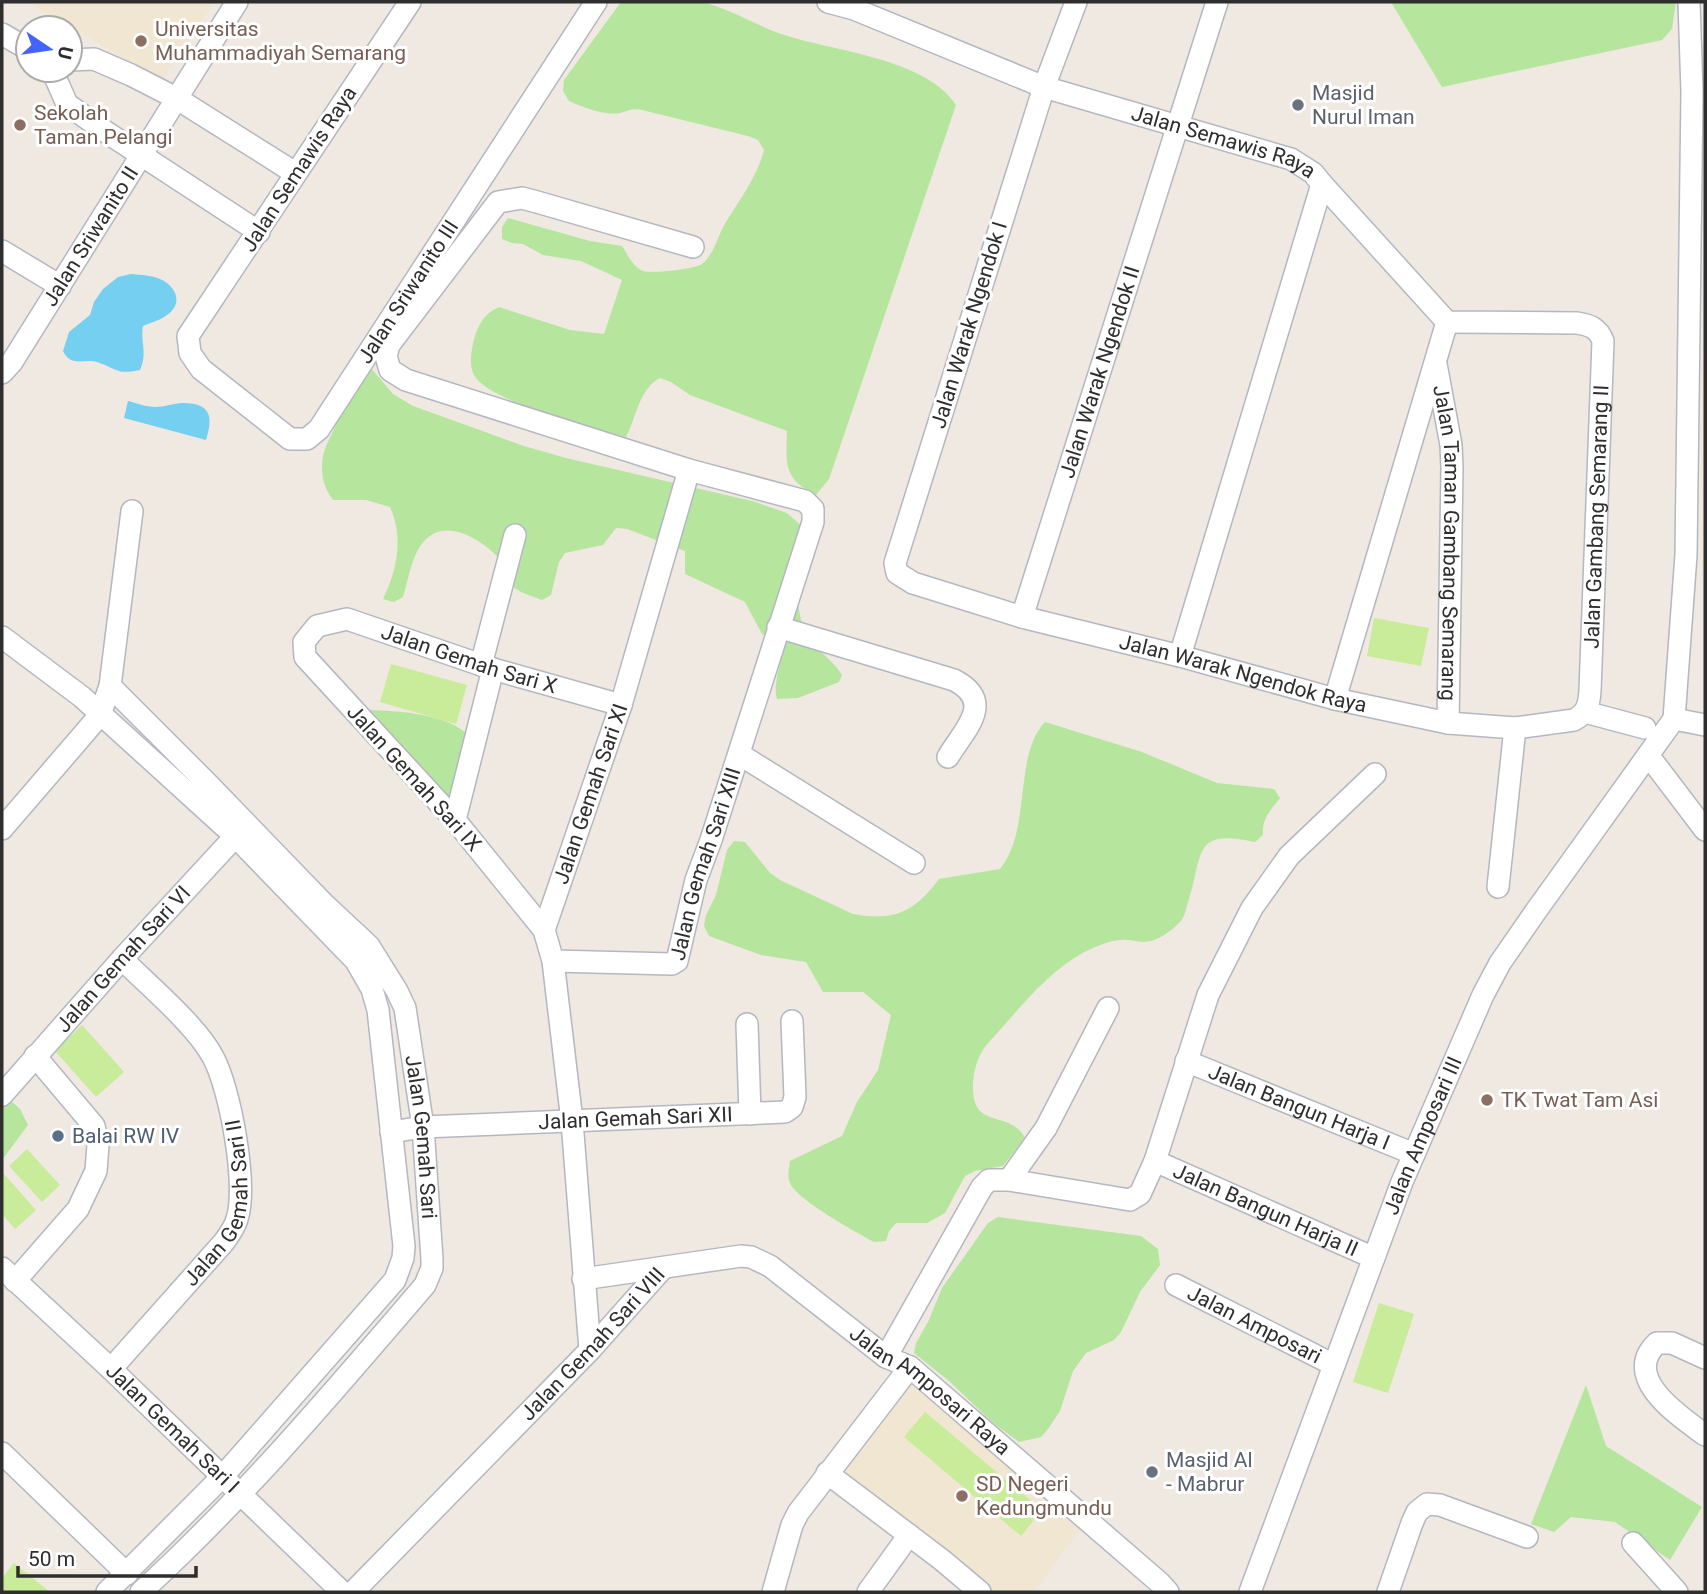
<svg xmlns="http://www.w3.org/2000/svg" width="1707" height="1594" viewBox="0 0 1707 1594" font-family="Roboto,sans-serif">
<rect width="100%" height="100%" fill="#efe9e1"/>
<!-- education -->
<g fill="#f0e6d1">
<polygon points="27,2 214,2 162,80"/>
<polygon points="911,1377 1086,1521 1034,1592 994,1592 836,1471"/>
</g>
<!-- green -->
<g fill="#b6e59e">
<path d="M621,2C642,2 683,0 701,2C726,7 756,25 781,34C831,51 926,58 956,105L829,479L816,495C783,479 786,463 787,431L690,395L671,382L660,378C639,389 637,416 626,437C596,428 488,402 474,375C469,365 471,354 473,344C477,327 483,314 499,307L570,330L604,334L622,280L581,261L543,255L523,244L512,243L502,239V227L508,218L590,241L622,246C628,255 633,267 643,271C652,274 695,269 702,264C716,252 717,236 726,222C740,199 757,177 764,150L758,140L748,136L642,110C632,108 629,111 620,113C604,116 583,107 569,101L563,91L564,80Z"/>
<polygon points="1391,2 1676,2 1672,29 1662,40 1442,87"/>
<path d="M370,367L393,394L413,406L524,446L566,458L752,501L787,513L804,528C801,563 788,612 812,642C822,654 834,662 842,675L839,682L798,698L777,699C772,679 784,665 780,645L762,634L745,602L685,574V551L627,529L616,528L603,545L565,553L559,562L551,595L542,600C530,595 511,591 507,578C504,571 505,563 499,558C479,538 443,515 421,545C411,559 408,581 403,597L394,602L383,599C397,570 404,538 390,507L366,500H333C321,485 319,464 326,446L361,372Z"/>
<path d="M368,710C397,711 446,713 468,735L452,809Z"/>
<path d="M1045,722L1142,752L1217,783L1274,789L1280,798C1270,811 1262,818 1263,835L1255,842C1191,828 1204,854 1188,902C1186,909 1185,917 1180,922C1171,931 1157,942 1143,942C1136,942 1129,939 1122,940C1112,940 1099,945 1091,949C1049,968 1019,1010 988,1043C978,1055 974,1068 973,1084C971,1132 1009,1108 1025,1138L1003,1166L975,1171L965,1176L945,1213L927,1223H896L889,1231L886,1241L874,1242C856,1232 797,1200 790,1183C787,1176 789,1168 790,1161L842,1136L857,1102L878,1070L891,1015L863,992H823L806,962L761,955L709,936L704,926L706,915L716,895L727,850L734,841L745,842L770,873L780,880L853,914C895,922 915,911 939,879L1000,869C1032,831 1013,755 1045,722Z"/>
<polygon points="7,1097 20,1109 28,1125 2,1160 2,1103"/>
<polygon points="998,1217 1141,1236 1158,1249 1160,1265 1140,1292 1121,1332 1114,1340 1086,1353 1073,1371 1060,1411 1048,1429 1041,1437 1019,1442 992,1422 949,1381 914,1353 916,1343 928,1322 942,1288 988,1223"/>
<polygon points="1586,1385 1606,1446 1702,1507 1670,1560 1615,1522 1571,1517 1554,1532 1531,1524"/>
</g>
<!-- pitch -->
<g fill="#c9ec9a">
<polygon points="1374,618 1429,628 1421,666 1367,656"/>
<polygon points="391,664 467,685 456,724 380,702"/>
<polygon points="82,1025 124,1072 96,1097 55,1051"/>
<polygon points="27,1149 60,1185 42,1202 9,1166"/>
<polygon points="3,1173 36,1210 15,1229 2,1214"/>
<polygon points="1379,1303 1414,1314 1388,1393 1353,1382"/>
<polygon points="925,1412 1042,1510 1021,1536 904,1437"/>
<polygon points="14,1563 50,1592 2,1592 2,1578"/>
</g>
<!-- water -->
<g fill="#75cff0">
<path d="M131,274C141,275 151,275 160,279C178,287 184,306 164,317C158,321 149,323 143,326C140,343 148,352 140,370C116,375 118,369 97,362C85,358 71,368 63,351L69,332L90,315L94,302L103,289L118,277Z"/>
<path d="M128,401C136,403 146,407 155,407C165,407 174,403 183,403C212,403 213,418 206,440L124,418Z"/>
</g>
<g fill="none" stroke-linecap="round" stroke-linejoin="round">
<defs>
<g id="minor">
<path id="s1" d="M410,2L188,336L190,353L201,369L290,439H307L319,429L596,2"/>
<path id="s2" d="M828,2L854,9L1044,87L1291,159L1313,173L1322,184L1180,656"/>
<path id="s3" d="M1076,2L1044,87L895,563L897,573L913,583L1022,617L1180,656L1335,699L1448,723L1515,728L1574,720C1587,713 1589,705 1590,691L1603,341C1598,328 1590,325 1577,323L1447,322L1322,184"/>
<polyline points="2,34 28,49"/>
<polyline points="70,60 94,59 131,75 176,98 295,173"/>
<polyline points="52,70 67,104 103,130 259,232"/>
<polyline points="2,251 60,286"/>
<path id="s4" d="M1436,364L1451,445L1452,468L1448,723"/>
<path id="s5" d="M2,373L12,362L237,2"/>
<path id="s6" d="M1022,617L1217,2"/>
<path d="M778,627L954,680C997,702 963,731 948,757"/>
<polyline points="2,637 82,697 235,836 356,961 372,989 378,1010 404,1246 403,1258 395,1280 223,1476 107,1592"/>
<polyline points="481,665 515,535"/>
<path id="s7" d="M110,686L205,781L325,905L369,946L397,991L405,1008L423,1127L432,1259V1268L425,1285C334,1391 244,1498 141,1592"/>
<polyline points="1335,699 1447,322"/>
<polyline points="1585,712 1645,728"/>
<polyline points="1674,719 1686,555 1692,92 1689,2"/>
<polyline points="1674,719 1705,725"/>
<polyline points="739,754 914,863"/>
<polyline points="1648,755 1705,830"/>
<polyline points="455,820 493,669"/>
<polyline points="2,829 100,715 110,686 132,511"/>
<polyline points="1498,887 1515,728"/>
<path id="s8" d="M544,930L455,820L305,657L304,642L317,626L347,619L493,669L621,705"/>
<path id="s9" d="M553,961L672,964L677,961L696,880L711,840L813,522V509L805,501L689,470L406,380L390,370L386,356L389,345L498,202L522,198L537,202L693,247"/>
<polyline points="747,1024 750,1114"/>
<path id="s10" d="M1186,1061L1414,1154"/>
<path id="s11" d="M2,1095L122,959L244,827"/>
<path id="s12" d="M391,1132L423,1127L785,1112L792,1107L795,1097L792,1021"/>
<path id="s13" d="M1155,1161L1374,1258"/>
<polyline points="1009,1180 1046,1128 1108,1008"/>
<path id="s14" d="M2,1268L111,1369L342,1592"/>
<path id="s15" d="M583,1279L741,1256L751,1257L770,1266L886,1357L910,1367L1160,1583L1168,1592"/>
<polyline points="15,1281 78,1209 96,1171 98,1145 94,1126 35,1056"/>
<path id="s16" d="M1176,1285L1334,1365"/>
<path id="s17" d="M590,1350L572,1121L553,961L544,930L621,705L689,470"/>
<polyline points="886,1357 982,1187 989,1180 1009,1180 1130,1200 1140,1194 1155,1161 1208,995 1252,908 1289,856 1375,774"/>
<path d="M1705,1358L1672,1343H1657C1620,1378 1681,1417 1705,1435"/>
<path id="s18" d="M111,1369L224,1242C229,1235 235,1227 237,1219C248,1185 230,1088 213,1057C196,1025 148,985 122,959"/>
<polyline points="2,1453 127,1574"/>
<polyline points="827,1473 942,1560 980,1592"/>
<polyline points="1633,1543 1677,1592"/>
<path id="s19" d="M353,1592L590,1350L663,1268"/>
<polyline points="773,1592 792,1525 798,1513 910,1367"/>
<polyline points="868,1592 909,1535"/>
<path id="s20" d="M1250,1592L1402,1182L1483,995L1500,963L1536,911L1674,719"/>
<polyline points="1388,1592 1412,1523 1417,1512 1427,1504 1440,1505 1527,1537"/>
</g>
</defs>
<!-- minor casing -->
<use href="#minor" stroke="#b4b7c1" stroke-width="24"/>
<!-- minor -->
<use href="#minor" stroke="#fff" stroke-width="21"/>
</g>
<!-- markers -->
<g fill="#8d6e63" stroke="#fff" stroke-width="2.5">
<circle cx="141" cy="41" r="7"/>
<circle cx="20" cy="125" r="7"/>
<circle cx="1487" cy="1100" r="7"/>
<circle cx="962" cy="1496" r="7"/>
</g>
<g fill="#6b7280" stroke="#fff" stroke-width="2.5">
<circle cx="1298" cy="105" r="7"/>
<circle cx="1152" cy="1472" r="7"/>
</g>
<circle fill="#5c6f8a" stroke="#fff" stroke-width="2.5" cx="58" cy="1136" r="7"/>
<g text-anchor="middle" stroke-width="6" stroke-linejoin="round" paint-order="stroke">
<!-- education labels -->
<g font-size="21" fill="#785e54" stroke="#fff" text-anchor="start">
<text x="155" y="36">Universitas<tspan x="155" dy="24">Muhammadiyah Semarang</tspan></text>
<text x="34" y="120">Sekolah<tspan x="34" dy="24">Taman Pelangi</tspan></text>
<text x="1501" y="1107">TK Twat Tam Asi</text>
<text x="976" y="1491">SD Negeri<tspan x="976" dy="24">Kedungmundu</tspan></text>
</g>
<!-- worship labels -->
<g font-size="21" fill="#5b616d" stroke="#fff" text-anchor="start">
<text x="1312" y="100">Masjid<tspan x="1312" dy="24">Nurul Iman</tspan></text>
<text x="1166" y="1467">Masjid Al<tspan x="1166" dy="24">- Mabrur</tspan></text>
</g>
<!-- street labels -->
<g font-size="21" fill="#2e2e2e" stroke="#fff">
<text dy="7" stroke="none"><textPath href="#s2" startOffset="420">Jalan Semawis Raya</textPath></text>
<text transform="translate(299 169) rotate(-57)" y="7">Jalan Semawis Raya</text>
<text dy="7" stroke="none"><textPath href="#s5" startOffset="163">Jalan Sriwanito II</textPath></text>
<text dy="7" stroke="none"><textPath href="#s1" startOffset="747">Jalan Sriwanito III</textPath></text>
<text transform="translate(969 325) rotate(-73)" y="7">Jalan Warak Ngendok I</text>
<text dy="7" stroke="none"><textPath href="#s6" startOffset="257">Jalan Warak Ngendok II</textPath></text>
<text dy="7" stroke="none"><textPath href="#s3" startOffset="1508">Jalan Gambang Semarang II</textPath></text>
<text dy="7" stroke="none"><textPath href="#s4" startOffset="180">Jalan Taman Gambang Semarang</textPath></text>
<text dy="7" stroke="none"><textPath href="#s8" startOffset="558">Jalan Gemah Sari X</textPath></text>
<text dy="7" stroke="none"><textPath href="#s3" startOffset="961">Jalan Warak Ngendok Raya</textPath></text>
<text transform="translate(414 778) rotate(48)" y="7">Jalan Gemah Sari IX</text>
<text dy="7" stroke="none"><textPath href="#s17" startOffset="567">Jalan Gemah Sari XI</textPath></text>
<text dy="7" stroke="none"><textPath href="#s9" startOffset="226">Jalan Gemah Sari XIII</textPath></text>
<text dy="7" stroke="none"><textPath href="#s11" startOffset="182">Jalan Gemah Sari VI</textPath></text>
<text dy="7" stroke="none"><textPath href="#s10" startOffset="122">Jalan Bangun Harja I</textPath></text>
<text dy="7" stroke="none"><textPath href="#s12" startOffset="245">Jalan Gemah Sari XII</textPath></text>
<text dy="7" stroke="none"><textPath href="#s20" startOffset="488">Jalan Amposari III</textPath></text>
<text dy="7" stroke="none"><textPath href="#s7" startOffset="569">Jalan Gemah Sari</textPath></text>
<text dy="7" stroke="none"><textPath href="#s18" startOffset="206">Jalan Gemah Sari II</textPath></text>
<text dy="7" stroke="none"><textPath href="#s13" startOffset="121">Jalan Bangun Harja II</textPath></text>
<text dy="7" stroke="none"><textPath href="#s16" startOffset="88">Jalan Amposari</textPath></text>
<text dy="7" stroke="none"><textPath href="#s19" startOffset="345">Jalan Gemah Sari VIII</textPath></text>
<text dy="7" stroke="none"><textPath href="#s15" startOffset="394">Jalan Amposari Raya</textPath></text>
<text dy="7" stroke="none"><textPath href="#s14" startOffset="234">Jalan Gemah Sari I</textPath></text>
</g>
<!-- service labels -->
<g font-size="21" fill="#4e5e75" stroke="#fff" text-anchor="start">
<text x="72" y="1143">Balai RW IV</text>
</g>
</g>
<!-- border -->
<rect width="1707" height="1594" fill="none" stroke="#2e2e2e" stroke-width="7"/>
<!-- north arrow -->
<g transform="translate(49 49) rotate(103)"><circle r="33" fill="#ffffff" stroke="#ababab" stroke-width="2"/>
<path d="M0-5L12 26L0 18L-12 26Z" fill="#4264fb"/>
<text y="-10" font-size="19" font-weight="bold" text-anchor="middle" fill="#2e2e2e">U</text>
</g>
<!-- scale -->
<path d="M18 1566v10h178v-10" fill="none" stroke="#2e2e2e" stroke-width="3.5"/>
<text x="28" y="1566" font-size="21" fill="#2e2e2e" stroke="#ffffff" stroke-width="5" paint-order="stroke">50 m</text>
</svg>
